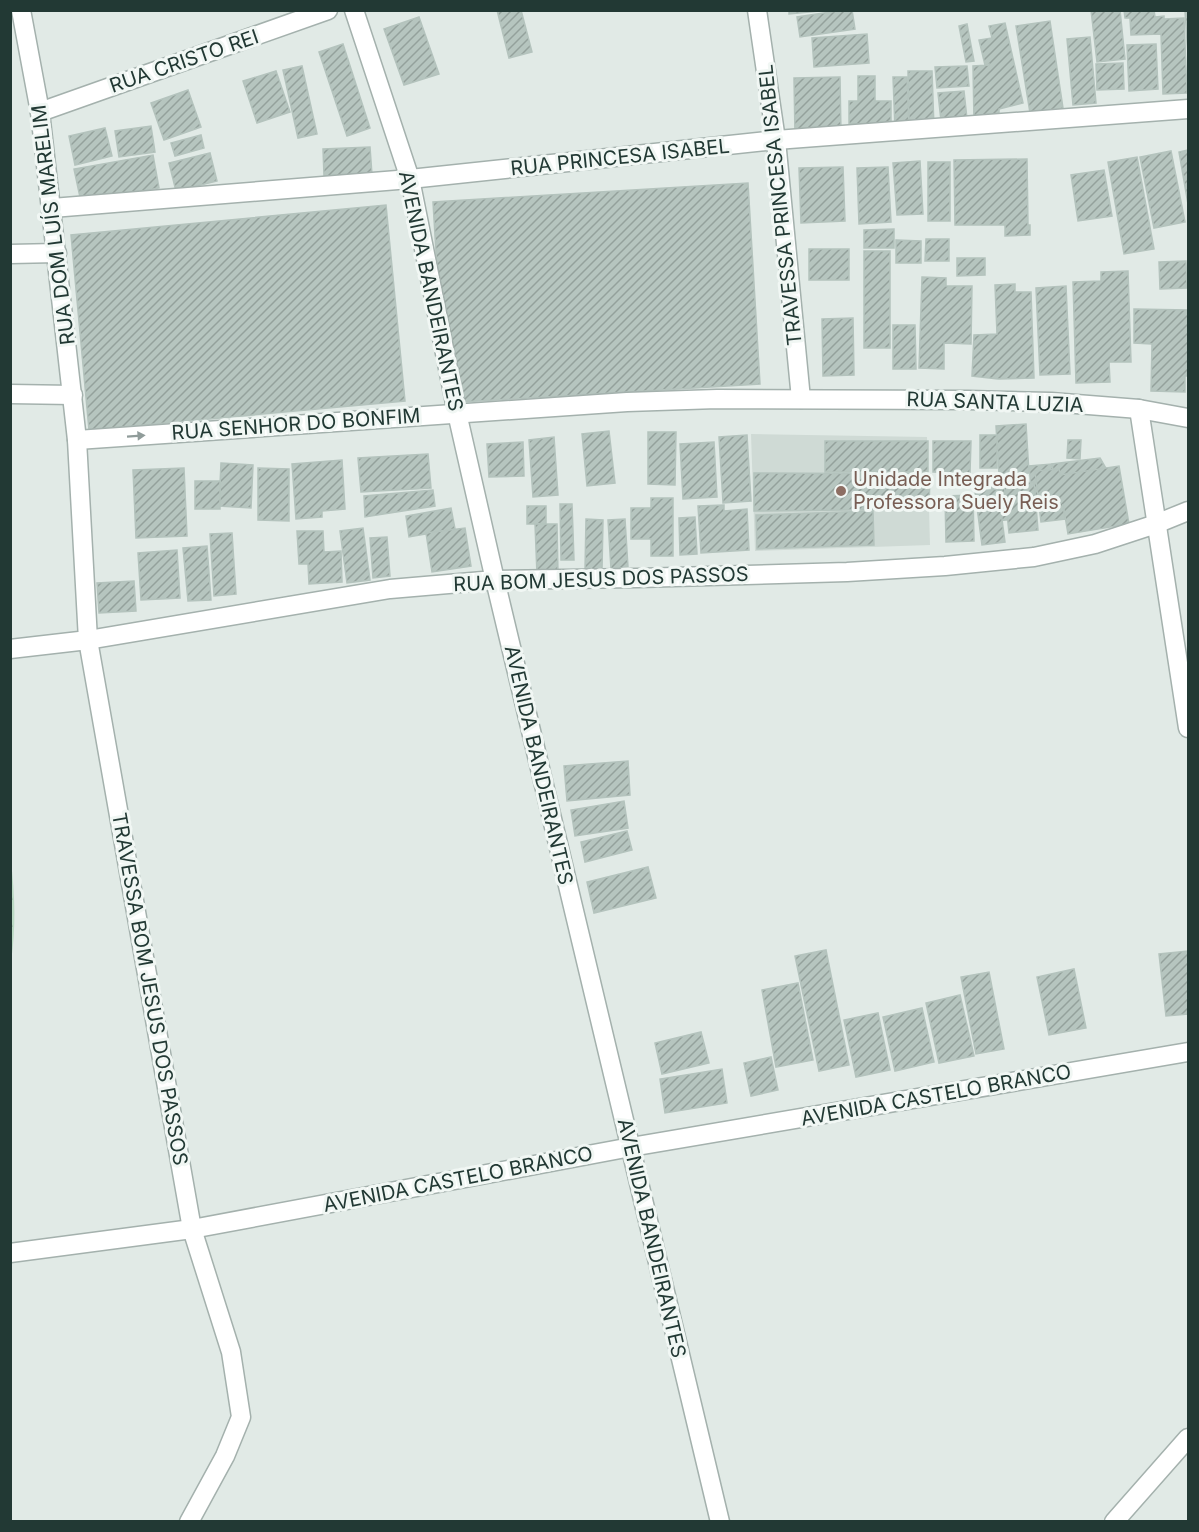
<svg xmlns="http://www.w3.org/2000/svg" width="1199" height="1532" viewBox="0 0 1199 1532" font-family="Inter,sans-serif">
<defs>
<pattern id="forest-crowns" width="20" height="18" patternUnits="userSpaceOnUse" patternTransform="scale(1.5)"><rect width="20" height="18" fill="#bbdac4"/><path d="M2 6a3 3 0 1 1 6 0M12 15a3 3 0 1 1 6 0" fill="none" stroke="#a0bca9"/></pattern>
<pattern id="building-hatch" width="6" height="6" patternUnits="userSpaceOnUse" patternTransform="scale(1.5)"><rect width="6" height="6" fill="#b6c5bf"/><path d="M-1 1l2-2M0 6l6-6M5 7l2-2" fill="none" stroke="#94a19c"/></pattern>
</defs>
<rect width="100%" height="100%" fill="#e1eae6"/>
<!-- built -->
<polygon fill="#cfdad5" points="751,434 927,437 930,545 755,551"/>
<!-- forest -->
<path fill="url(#forest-crowns)" d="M11,862C15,895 16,929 11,961Z"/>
<!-- building -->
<g fill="url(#building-hatch)" stroke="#b4c3bd" stroke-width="1.5">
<polygon points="497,10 521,10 532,52 509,58"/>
<polygon points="789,10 830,10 789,14"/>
<polygon points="844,10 852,10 855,29 800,37 797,17"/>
<polygon points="1091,10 1120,10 1125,59 1097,62"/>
<polygon points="1124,10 1154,10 1155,17 1164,16 1164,19 1184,18 1187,93 1163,94 1161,34 1131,35 1130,18 1125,18"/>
<polygon points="1188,10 1188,55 1185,11"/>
<polygon points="419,17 439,74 404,85 384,29"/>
<polygon points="1050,21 1063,108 1030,113 1016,26"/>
<polygon points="1005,23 1023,103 999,109 999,121 974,121 973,66 989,65 989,64 985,65 979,40 992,38 989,26"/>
<polygon points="967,24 974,61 966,62 959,26"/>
<polygon points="867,34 869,63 814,67 812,38"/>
<polygon points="1090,37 1096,103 1073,105 1067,39"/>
<polygon points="343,44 370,128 347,136 319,52"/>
<polygon points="1156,44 1158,89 1129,91 1127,45"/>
<polygon points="1123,63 1124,89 1097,90 1096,64"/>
<polygon points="302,66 317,134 298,138 283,70"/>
<polygon points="967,66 969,86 937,88 935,67"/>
<polygon points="276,71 290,112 257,123 243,81"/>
<polygon points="908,71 932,71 934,128 909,128"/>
<polygon points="858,76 875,76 875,101 891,101 891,124 849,124 849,101 858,101"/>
<polygon points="840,77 841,134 795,135 794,78"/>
<polygon points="893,77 907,77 909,128 895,129"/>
<polygon points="188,90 201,127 164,140 151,103"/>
<polygon points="964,91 967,119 941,121 938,93"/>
<polygon points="151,126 155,152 119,157 115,131"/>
<polygon points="105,128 112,156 75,165 69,136"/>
<polygon points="201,135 204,148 175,156 171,143"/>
<polygon points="370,147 372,175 324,176 323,149"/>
<polygon points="1188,150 1188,204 1179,152"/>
<polygon points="1171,151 1185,222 1154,228 1140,157"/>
<polygon points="210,153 217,181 176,191 169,163"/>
<polygon points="153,155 159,188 81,202 74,169"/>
<polygon points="1137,157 1154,249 1124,254 1108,162"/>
<polygon points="1027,159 1028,225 1030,225 1030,235 1005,236 1005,225 955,225 954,160"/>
<polygon points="920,161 923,214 897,215 893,163"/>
<rect x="928" y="162" width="22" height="59"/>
<polygon points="843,167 845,221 801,223 799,168"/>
<polygon points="888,167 891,222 859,224 857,168"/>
<polygon points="1104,170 1112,216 1078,221 1071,175"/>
<polygon points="748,183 760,384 445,403 433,202"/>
<polygon points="386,205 405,401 89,430 71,235"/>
<polygon points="894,229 894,248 864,248 864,230"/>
<polygon points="926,239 949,239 949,261 925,261"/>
<polygon points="896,240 921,241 921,263 896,263"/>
<rect x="809" y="249" width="40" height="31"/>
<rect x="864" y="251" width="26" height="97"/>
<polygon points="957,258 985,258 985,275 957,276"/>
<polygon points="1186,261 1187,288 1160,289 1159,262"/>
<polygon points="1128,271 1131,362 1109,362 1110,382 1076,383 1073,282 1101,281 1101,272"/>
<polygon points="922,277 946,278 946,286 972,286 971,344 944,343 944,369 919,368"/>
<polygon points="1015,284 1015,292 1031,292 1034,378 998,379 972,376 974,335 997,334 995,285"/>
<polygon points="1066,286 1070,374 1040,375 1036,288"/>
<polygon points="1134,309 1188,310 1188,376 1185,376 1185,392 1151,391 1152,344 1134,343"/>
<polygon points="853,318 854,375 823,376 822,319"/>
<polygon points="893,325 915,325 916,369 893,369"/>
<polygon points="1026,424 1029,473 999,474 996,426"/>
<polygon points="609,431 615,483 587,486 582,434"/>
<polygon points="648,432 676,432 675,485 648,484"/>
<polygon points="747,435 751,501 723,503 719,437"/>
<rect x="980" y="435" width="17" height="33"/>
<polygon points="554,437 558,495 533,497 529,440"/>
<polygon points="1068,440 1081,440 1080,459 1067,458"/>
<rect x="825" y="441" width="103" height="31"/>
<polygon points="933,441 971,441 970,473 933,472"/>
<polygon points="523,442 524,476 489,477 487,444"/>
<polygon points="714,442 717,497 683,499 680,444"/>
<polygon points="428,454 431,488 361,492 358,458"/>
<polygon points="1100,458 1111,477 1118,507 1058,515 1052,464"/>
<polygon points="342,460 345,509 322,511 322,517 296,519 292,464"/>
<polygon points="221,463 253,465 251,508 219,506"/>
<polygon points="1052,464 1057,503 1033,507 1029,466"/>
<polygon points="1119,466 1129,524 1068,534 1063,504 1065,519 1041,522 1035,471 1059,469 1060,475"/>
<polygon points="184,468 187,536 136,538 133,470"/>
<polygon points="258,468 289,469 289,521 258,520"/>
<polygon points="754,473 930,474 929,509 754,511"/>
<polygon points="1023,474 1026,518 997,521 990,477"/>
<rect x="195" y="481" width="25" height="28"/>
<polygon points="1034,482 1038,530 1009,533 1004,484"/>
<polygon points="998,489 1005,542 982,545 975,492"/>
<polygon points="433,490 435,506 365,517 364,496"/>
<polygon points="973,495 974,541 946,542 945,496"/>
<polygon points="651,498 673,498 673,556 651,556 651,539 631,539 631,508 651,508"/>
<polygon points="560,504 572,504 574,560 561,560"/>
<polygon points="724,505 724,511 747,509 749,550 701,553 698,506"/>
<rect x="527" y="506" width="19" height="18"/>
<polygon points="451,508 455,529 409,537 406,516"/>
<polygon points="873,511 874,545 757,549 756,515"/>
<polygon points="695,517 697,554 680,555 679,518"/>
<polygon points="586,519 603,520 602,570 585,570"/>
<polygon points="625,519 628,567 611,569 608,520"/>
<polygon points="535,524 557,524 558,573 537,574"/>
<polygon points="363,528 370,580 347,583 340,531"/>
<polygon points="465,528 471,566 432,572 426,533"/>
<polygon points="297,531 323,531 324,552 341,551 342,582 309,584 308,564 299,564"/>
<polygon points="232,533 236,594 214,596 210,534"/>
<polygon points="387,537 390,576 373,578 370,538"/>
<polygon points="207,546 211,600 188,601 183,548"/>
<polygon points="177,550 180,598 141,600 138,553"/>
<polygon points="134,581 136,611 99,613 97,583"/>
<polygon points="628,761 630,795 567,801 564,766"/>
<polygon points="624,801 628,828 575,836 571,810"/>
<polygon points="627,831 632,850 585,862 581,842"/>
<polygon points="648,867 656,898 594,913 587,882"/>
<polygon points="826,950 849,1065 819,1071 795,956"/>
<polygon points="1188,951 1188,1014 1166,1016 1159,954"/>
<polygon points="1074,969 1086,1028 1049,1035 1037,977"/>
<polygon points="989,972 1004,1049 976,1054 961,977"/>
<polygon points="798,983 813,1060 776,1067 762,990"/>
<polygon points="960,995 974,1056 939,1063 926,1003"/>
<polygon points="922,1008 934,1062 895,1071 883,1017"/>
<polygon points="878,1013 890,1070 856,1077 844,1020"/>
<polygon points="701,1032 709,1063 662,1074 655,1043"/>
<polygon points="771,1057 778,1090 751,1096 744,1063"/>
<polygon points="722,1069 727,1103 665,1113 660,1079"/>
</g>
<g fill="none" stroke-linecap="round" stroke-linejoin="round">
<defs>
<g id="minor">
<polyline points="21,10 40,112 77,440 88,640 192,1229 231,1352 241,1417 225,1456 189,1522"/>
<polyline points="354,10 410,179 457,413 495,580 720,1522"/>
<polyline points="757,10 776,140 801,399"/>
<polyline points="40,112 328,10"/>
<polyline points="52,208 410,179 776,140 1188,109"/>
<polyline points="10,254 57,253"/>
<polyline points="10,394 73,395"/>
<polyline points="1139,409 1188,728"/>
<polyline points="77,440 627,402 717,399 968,400 1051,402 1139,409 1188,418"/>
<polyline points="10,649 88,640 390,589 495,580 638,578 847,572 945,566 1034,557 1095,544 1156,524 1188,511"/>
<polyline points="10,1253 192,1229 631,1147 1188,1052"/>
<polyline points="1114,1522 1188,1438"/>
</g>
</defs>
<!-- minor casing -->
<use href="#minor" stroke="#a4b1ad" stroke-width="21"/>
<!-- minor -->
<use href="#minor" stroke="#fff" stroke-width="18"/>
</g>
<!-- one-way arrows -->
<defs><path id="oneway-solid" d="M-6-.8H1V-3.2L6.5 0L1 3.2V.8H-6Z" transform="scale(1.5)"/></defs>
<use fill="#909c9a" href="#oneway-solid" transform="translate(136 436) rotate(-4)"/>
<!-- markers -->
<circle fill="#8d6e63" stroke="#f1f7f4" stroke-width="2" cx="841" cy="491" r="6"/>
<g text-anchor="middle" stroke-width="6" stroke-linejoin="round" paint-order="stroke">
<!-- street labels -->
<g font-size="20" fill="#223934" stroke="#f1f7f4">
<text transform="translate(184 61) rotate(-19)" y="7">RUA CRISTO REI</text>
<text transform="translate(620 157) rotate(-6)" y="7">RUA PRINCESA ISABEL</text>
<text transform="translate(780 205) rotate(-96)" y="7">TRAVESSA PRINCESA ISABEL</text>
<text transform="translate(53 225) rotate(-97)" y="7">RUA DOM LUÍS MARELIM</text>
<text transform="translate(431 291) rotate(78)" y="7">AVENIDA BANDEIRANTES</text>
<text transform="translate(995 402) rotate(2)" y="7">RUA SANTA LUZIA</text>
<text transform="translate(296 424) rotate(-4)" y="7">RUA SENHOR DO BONFIM</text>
<text transform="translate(601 579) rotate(-2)" y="7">RUA BOM JESUS DOS PASSOS</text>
<text transform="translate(539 765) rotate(77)" y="7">AVENIDA BANDEIRANTES</text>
<text transform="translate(150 989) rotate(80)" y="7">TRAVESSA BOM JESUS DOS PASSOS</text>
<text transform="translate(936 1095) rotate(-10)" y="7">AVENIDA CASTELO BRANCO</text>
<text transform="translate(458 1179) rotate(-11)" y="7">AVENIDA CASTELO BRANCO</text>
<text transform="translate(652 1238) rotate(77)" y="7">AVENIDA BANDEIRANTES</text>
</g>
<!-- education labels -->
<g font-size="20" fill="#785e54" stroke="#f1f7f4" text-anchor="start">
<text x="853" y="486">Unidade Integrada<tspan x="853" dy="23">Professora Suely Reis</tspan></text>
</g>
</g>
<!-- border -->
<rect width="1199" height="1532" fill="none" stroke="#223934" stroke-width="24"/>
</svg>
